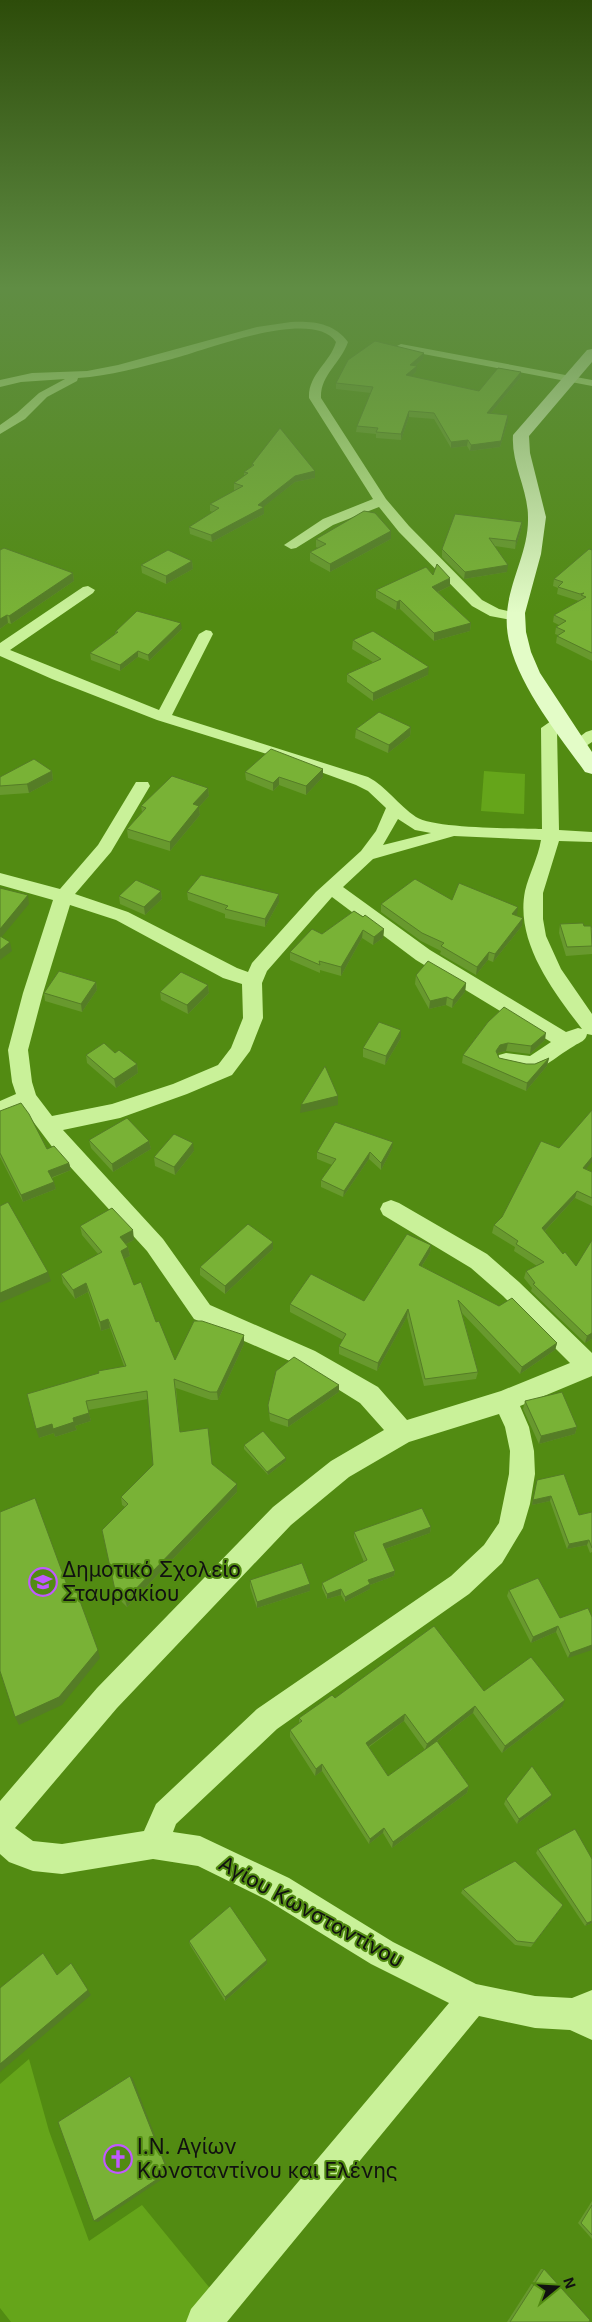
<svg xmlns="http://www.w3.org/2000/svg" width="592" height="2322" viewBox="0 0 592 2322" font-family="Inter,sans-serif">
<rect width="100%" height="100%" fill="#528b12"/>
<!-- green -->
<g fill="#65a51a">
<polygon points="484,771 525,774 524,814 481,811"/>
<polygon points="29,2059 49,2131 89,2241 142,2205 213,2292 187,2322 11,2322 0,2308 0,2084"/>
</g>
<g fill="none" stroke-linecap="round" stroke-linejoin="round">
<!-- street -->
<g fill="#c9f199" fill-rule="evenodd">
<path d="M291,322C313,321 334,323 348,342C341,363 320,375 321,398L386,499L409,526L482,600L499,609L521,614L523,617L521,620L516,621L490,616L472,606L399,532L379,507L333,525L296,548L291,549L284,545L323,519L373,499L309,398C308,374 330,363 336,342C313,307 206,350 172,359C141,367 110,376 78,378L77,381L47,397L25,419L0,434V425L17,413L39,393L65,379L21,382L0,387V380L32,373L87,371L118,365L257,327Z"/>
<polygon points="401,344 592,380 592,386 397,349 395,347"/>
<path d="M88,586L95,590L93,593L10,650L159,710L199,634L206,630L211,631L213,634L172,715L368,777C387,787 398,805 416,817C435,829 516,828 542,829L541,728L554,719H566L568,722L557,730L559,830L592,832V842L559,841L543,893V919L546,936L561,969L592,1014V1035L587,1034C586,1041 580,1042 574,1046C542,1065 541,1078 499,1065L496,1060L499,1055L506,1053L530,1056L551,1042L416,960L332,897L267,971L262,983L263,1018L250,1051L232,1075L187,1094L120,1118L63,1130L163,1239L210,1305L315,1351L378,1387L407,1420L501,1391L570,1363L503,1296L471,1268L383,1215L380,1209L383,1203L391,1200L399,1203L487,1254L519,1282L592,1353V1376L520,1406L529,1427L534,1451L535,1474L530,1504L523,1528L502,1563L469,1594L277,1729L176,1824L173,1832L200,1836L289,1878L393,1942L476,1984L535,1996L572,1998L592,1990V2040L570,2030L535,2028L479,2016L227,2322H186L191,2309L449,2003L371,1964L267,1900L198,1866L153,1859L62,1874L33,1871L9,1862L0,1854V1801L97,1688L273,1507L331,1461L384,1430L360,1403L299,1365L194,1319L147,1251L53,1148L23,1108L0,1117V1101L16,1094L12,1082L8,1050L23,993L53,900L0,885V873L60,889L98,845L136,782H148L150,786L111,852L75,894L128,912L237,968L248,972L252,963L316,892L361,851L376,831L386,808L368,791L356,785L296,763L157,720L52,679L0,656V643L83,587ZM398,819L415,830L431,833L383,845ZM454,836L541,840C538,858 529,874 525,891C515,942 553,991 582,1029L578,1028L566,1032L430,950L343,887L373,859ZM70,905L116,920L223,978L242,984L243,1018L231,1048L218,1065L173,1084L112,1104L52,1116L36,1095L32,1082L28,1050L43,993ZM499,1414L505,1427L510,1451L509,1474L499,1523L484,1545L451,1576L257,1709L156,1804L144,1831L62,1844L33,1841L15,1828L117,1708L291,1525L349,1477L409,1442Z"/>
<polygon points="592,730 592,742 583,748 571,748 569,745 586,732"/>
</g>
<!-- secondary -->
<path fill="#e3fcc7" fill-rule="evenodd" d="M592,349V362L529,436L530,453L546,517L541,554L525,613L526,632L531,652L540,673L592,752V774L585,772C556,731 502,667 507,614C509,581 529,551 528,517C528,489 511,464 513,435L587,350Z"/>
</g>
<!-- wall -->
<g fill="#68992e" fill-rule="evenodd">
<polygon points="423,359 415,366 416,372 411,376 479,391 521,372 520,378 491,413 508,415 508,421 500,447 470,451 467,446 451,448 434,419 409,417 401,440 376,438 376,434 356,432 357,426 371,393 336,389 336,383"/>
<polygon points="252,464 315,478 295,482 263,507 264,514 212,542 190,534 189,527 213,512 210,511 210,504 236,490 234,490 234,483 244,476 244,472 252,466"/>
<polygon points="522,522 521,530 515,549 495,546 507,572 464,579 442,557 442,549"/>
<polygon points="391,531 391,539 330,572 310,561 310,552 318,548 316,547 316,539"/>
<polygon points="0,550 73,573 74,581 11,624 8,623 0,629"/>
<polygon points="592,550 592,661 556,643 557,636 558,635 555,634 556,627 559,625 553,622 554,615 579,601 557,594 558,588 553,586 554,579"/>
<polygon points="192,561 193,569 166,584 142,573 141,565"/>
<polygon points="433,575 450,586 438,592 471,623 470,631 434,641 400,609 396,610 376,598 376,590"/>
<polygon points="182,629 149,661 138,657 120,671 91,660 90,653 115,634 115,632"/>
<polygon points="353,640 428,675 373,701 347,682 347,674 373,662 352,649"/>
<polygon points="411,727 410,736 388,753 355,738 356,729"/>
<polygon points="52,771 53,780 29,793 0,795 0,777"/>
<polygon points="245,772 323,777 306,795 279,785 273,791 246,780"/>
<polygon points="208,788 209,796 199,807 200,815 170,851 128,838 127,829 142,812 141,806"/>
<polygon points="161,891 162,899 145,915 120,904 119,896"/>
<polygon points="187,892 279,894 279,902 265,927 225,918 225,914 188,900"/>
<polygon points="452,900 517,916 522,926 493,962 488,960 476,975 440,954 441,951 421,941 381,912 381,904"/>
<polygon points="354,911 384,929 383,938 373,945 362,938 341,976 320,970 320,973 290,960 290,952 322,934"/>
<polygon points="560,924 584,926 592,928 592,954 566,956 559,933"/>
<polygon points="416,975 466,983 465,992 452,1008 446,1005 429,1009 415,984"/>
<polygon points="96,982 97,990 82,1012 45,1001 44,993"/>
<polygon points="208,985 209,993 188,1014 161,1000 160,992"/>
<polygon points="488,1022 545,1040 530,1054 506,1051 498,1053 497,1055 499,1058 526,1064 535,1064 549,1058 547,1066 526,1091 462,1063 463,1055"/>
<polygon points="401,1038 385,1065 363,1057 363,1048"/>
<polygon points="115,1053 137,1064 138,1073 116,1088 87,1063 86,1055"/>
<polygon points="0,1111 47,1149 69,1163 71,1170 52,1178 56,1189 23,1202 0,1157"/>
<polygon points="89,1140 149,1141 151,1149 113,1172 91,1148"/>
<polygon points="392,1149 381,1170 369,1159 343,1197 321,1187 321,1180 332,1165 317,1159 317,1152"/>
<polygon points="194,1151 175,1175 155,1166 154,1157"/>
<polygon points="586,1169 592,1172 592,1206 575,1198 545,1231 592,1339 585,1343 531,1291 532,1288 524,1278 526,1271 537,1266 514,1251 515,1247 492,1233 494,1225"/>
<polygon points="80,1226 134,1240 126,1244 128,1247 130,1256 124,1259 134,1285 156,1322 175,1360 244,1335 244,1344 218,1400 211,1400 176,1388 180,1432 212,1464 237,1484 237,1492 127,1607 117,1597 102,1530 125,1507 122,1505 121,1497 153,1465 148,1399 88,1410 91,1421 75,1426 77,1430 55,1437 54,1433 39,1438 124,1366 110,1328 101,1331 88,1292 75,1299 63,1283 61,1274 98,1254 82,1235"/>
<polygon points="431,1245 430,1253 422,1266 557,1343 555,1350 520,1374 462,1313 478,1372 476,1379 424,1386 407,1317 377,1371 339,1354 339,1346 343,1340 290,1312 290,1304 364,1301"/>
<polygon points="273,1249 225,1294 200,1275 200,1267"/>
<polygon points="339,1385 339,1392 288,1427 270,1421 268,1405"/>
<polygon points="525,1401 577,1427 575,1434 539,1444 523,1409"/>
<polygon points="244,1445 286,1461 268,1475 244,1449"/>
<polygon points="537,1480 579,1515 592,1512 592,1552 590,1553 587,1545 567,1549 550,1501 532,1505"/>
<polygon points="431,1527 430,1533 385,1549 395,1571 394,1576 370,1585 370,1589 345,1602 341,1595 327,1599 322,1588 322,1583 364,1562 354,1537 354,1532"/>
<polygon points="250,1580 310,1584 310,1591 257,1608 250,1587"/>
<polygon points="509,1590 560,1618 592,1617 568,1658 556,1632 531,1643 507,1596"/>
<path d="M484,1691L562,1707L502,1753L473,1713L437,1741L469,1786L467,1793L392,1848L383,1833L369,1844L322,1771L315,1776L290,1737V1730L299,1723V1718L335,1698ZM404,1721L425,1750L388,1776L369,1747Z"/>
<polygon points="506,1799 550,1800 517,1824 504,1804"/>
<polygon points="538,1849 592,1859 592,1923 585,1926 536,1853"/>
<polygon points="463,1889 563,1905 531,1947 515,1945 461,1893"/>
<polygon points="189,1941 267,1964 225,2001 190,1945"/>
<polygon points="592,2201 592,2239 578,2223"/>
<polygon points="541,2269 544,2269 589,2322 507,2322"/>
</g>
<!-- shaded-wall -->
<g fill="#557d26">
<polygon points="424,353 423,359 410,370 410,365"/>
<polygon points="417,366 416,372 406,381 406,375"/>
<polygon points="521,372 520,378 486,419 487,413"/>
<polygon points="409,411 409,417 401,440 401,434"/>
<polygon points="508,415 508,421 500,447 470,451 471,445"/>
<polygon points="468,440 467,446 451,448 451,442"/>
<polygon points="315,471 315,478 295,482 261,509 264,507 264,514 212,542 211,535 258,505 295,476"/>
<polygon points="522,522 521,530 515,549 516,541"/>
<polygon points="391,531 391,539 330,572 330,564"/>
<polygon points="192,561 193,569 166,584 166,576"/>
<polygon points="508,565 507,572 464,579 465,572"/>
<polygon points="73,573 74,581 11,624 9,616"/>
<polygon points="450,578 450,586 431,595 432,587"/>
<polygon points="400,600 400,609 396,610 397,602"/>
<polygon points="7,615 8,623 0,629 0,619"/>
<polygon points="181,623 182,629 149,661 148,655"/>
<polygon points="471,623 470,631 434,641 434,633"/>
<polygon points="138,651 138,657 120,671 120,665"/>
<polygon points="429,667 428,675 373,701 373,693"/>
<polygon points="411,727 410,736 388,753 389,745"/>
<polygon points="323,769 323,777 306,795 306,786"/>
<polygon points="52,771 53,780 29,793 27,784"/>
<polygon points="279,777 279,785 273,791 273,783"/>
<polygon points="208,788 209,796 199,807 200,815 170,851 170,842 193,804"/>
<polygon points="161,891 162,899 145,915 144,907"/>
<polygon points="279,894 279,902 265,927 265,919"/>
<polygon points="28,895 29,904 0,939 0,929"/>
<polygon points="518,907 517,915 512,914"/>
<polygon points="523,918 522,926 493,962 495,954"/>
<polygon points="384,929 383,938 373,945 374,937"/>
<polygon points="363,930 362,938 341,976 341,967"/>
<polygon points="10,942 12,951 0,960 0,950"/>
<polygon points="489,952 488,960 476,975 477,967"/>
<polygon points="96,982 97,990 82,1012 81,1004"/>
<polygon points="466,983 465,992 452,1008 453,1000"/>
<polygon points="208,985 209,993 188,1014 187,1005"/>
<polygon points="447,997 446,1005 429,1009 430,1001"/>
<polygon points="401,1030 401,1038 385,1065 386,1056"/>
<polygon points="546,1033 545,1040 530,1054 531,1046"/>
<polygon points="508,1043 506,1051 498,1053 494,1059 496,1051 500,1045"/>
<polygon points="549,1058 547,1066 526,1091 527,1083"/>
<polygon points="137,1064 138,1073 116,1088 114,1079"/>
<polygon points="338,1096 338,1105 300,1113 301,1105"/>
<polygon points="149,1141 151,1149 113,1172 112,1164"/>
<polygon points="393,1142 392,1149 381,1170 381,1163"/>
<polygon points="193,1143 194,1151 175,1175 174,1167"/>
<polygon points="370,1152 369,1159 343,1197 344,1191"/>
<polygon points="592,1157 592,1162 581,1175 583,1168"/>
<polygon points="69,1163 71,1170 50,1178 48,1171"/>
<polygon points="54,1182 56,1189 23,1202 21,1195"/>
<polygon points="577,1191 575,1198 541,1235 542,1228"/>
<polygon points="133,1230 134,1240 122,1246 120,1237"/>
<polygon points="273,1242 273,1249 225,1294 225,1286"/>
<polygon points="431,1245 430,1253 418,1272 419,1265"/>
<polygon points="128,1247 130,1256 122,1260 121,1251"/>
<polygon points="48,1272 51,1281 0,1303 0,1293"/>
<polygon points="86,1283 88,1292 75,1299 73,1290"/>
<polygon points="408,1309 407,1317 377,1371 378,1363"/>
<polygon points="108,1319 110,1328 101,1331 100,1322"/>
<polygon points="592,1333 592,1339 585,1343 587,1336"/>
<polygon points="244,1335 244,1344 218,1400 217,1392"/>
<polygon points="557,1343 555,1350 520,1374 522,1367"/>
<polygon points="339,1385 339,1392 288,1427 288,1420"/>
<polygon points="89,1413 91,1421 75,1426 77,1430 55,1437 54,1433 39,1438 36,1429"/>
<polygon points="577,1427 575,1434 539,1444 541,1436"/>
<polygon points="286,1458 286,1461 268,1475 267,1472"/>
<polygon points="237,1484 237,1492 127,1607 125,1600"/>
<polygon points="551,1496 550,1501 532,1505 533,1500"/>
<polygon points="431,1527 430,1533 382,1550 383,1544"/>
<polygon points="589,1540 587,1545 567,1549 569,1544"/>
<polygon points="395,1571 394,1576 370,1585 370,1589 345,1602 345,1597 368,1580"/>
<polygon points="310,1584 310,1591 257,1608 257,1602"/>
<polygon points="341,1589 341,1595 327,1599 327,1594"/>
<polygon points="558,1626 556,1632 531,1643 533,1637"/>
<polygon points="592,1645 592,1650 568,1658 570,1653"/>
<polygon points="98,1650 100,1658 62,1705 19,1725 15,1717"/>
<polygon points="565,1700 562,1707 502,1753 505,1746"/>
<polygon points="475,1706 473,1713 425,1750 427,1744"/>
<polygon points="405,1714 404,1721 365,1749 366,1743"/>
<polygon points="322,1764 322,1771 315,1776 316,1769"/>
<polygon points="469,1786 467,1793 392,1848 393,1842"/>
<polygon points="552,1795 550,1800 517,1824 519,1819"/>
<polygon points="384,1828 383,1833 369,1844 370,1839"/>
<polygon points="592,1921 592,1923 585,1926 587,1923"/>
<polygon points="267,1960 267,1964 225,2001 225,1997"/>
<polygon points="71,1963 91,1995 0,2072 0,2064"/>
<polygon points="130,2076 133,2079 170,2174 98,2222 94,2221"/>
</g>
<!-- building -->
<g fill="#79b236" stroke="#557d26">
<polygon points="375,341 424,353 410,365 417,366 406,375 479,391 498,368 521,372 487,413 508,415 501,441 471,445 468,440 451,442 434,413 409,411 401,434 376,432 378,428 357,426 373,387 336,383 348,360"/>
<polygon points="280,428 315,471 295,476 258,505 264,507 211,535 189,527 219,508 210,504 243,486 234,483 248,473 244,472 254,465 252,464"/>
<polygon points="364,511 375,513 391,531 330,564 310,552 326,544 316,539"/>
<polygon points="455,514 522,522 516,541 489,538 508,565 465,572 442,549"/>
<polygon points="4,548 73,573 9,616 7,615 0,619 0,550"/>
<polygon points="589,549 592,550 592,653 557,636 565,631 556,627 566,621 554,615 586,597 581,595 584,593 580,594 558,587 563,582 554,579"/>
<polygon points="168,550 192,561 166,576 141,565"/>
<polygon points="437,564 450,578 432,587 471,623 434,633 400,600 397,602 376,590 426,567 433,575"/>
<polygon points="137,611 181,623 148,655 138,651 120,665 90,653 118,632 115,632"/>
<polygon points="373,631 429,667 373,693 347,674 381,659 353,640"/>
<polygon points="379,712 411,727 389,745 356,729"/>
<polygon points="271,749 323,769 306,786 279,777 273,783 245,772"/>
<polygon points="34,759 52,771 27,784 0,786 0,777"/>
<polygon points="172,776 208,788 193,804 199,806 170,842 127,829 146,808 141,806"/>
<polygon points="201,875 279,894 265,919 225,909 228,906 187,892"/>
<polygon points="415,879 452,900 459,883 518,907 512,914 523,918 495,954 489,952 477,967 441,946 444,943 422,933 381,904"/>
<polygon points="136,880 161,891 144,907 119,896"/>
<polygon points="0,888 28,895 0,929"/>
<polygon points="354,911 363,917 365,915 384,929 374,937 363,930 341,967 319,961 320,965 290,952 312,929 322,934"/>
<polygon points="583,923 584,926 591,926 592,946 567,947 560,924"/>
<polygon points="0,936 10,942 0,950"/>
<polygon points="428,961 466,983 453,1000 447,997 430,1001 416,975"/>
<polygon points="59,971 96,982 81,1004 44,993"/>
<polygon points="181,972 208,985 187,1005 160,992"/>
<polygon points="504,1007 546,1033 531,1046 508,1043 500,1045 496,1051 499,1058 526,1064 535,1064 549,1058 527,1083 463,1055 488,1022"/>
<polygon points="379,1022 401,1030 386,1056 363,1048"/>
<polygon points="104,1043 115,1053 119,1050 137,1064 114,1079 86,1055"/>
<polygon points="325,1066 338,1096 301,1105"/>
<polygon points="21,1103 29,1114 47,1149 54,1146 69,1163 48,1171 54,1182 21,1195 0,1153 0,1111"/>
<polygon points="592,1110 592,1157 583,1168 592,1172 592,1198 577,1191 542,1228 563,1254 565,1252 576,1266 592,1240 592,1333 587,1336 533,1284 535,1283 526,1271 544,1262 516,1244 518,1241 494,1225 502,1217 541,1141 559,1148"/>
<polygon points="127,1118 149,1141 112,1164 89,1140"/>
<polygon points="335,1122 393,1142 381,1163 370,1152 344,1191 321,1180 336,1159 317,1152"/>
<polygon points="174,1134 193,1143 174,1167 154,1157"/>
<polygon points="8,1202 48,1272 0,1293 0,1206"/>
<polygon points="112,1208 133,1230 120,1237 128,1247 121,1251 134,1285 141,1282 156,1322 159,1321 175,1360 194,1321 202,1321 244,1335 217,1392 210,1392 174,1379 180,1432 208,1428 212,1464 237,1484 125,1600 115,1590 102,1530 128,1504 121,1497 153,1465 147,1391 86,1401 89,1413 73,1418 74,1422 53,1429 52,1424 36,1429 27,1394 99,1373 98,1371 126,1366 108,1319 100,1322 86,1283 73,1290 61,1274 102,1252 80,1226"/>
<polygon points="248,1224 273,1242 225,1286 200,1267"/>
<polygon points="407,1234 431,1245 419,1265 499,1306 512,1298 557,1343 522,1367 458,1300 478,1372 425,1379 408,1309 378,1363 339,1346 346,1334 290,1304 311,1274 364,1301"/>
<polygon points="294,1357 339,1385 288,1420 269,1413 268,1405 276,1371"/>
<polygon points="562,1392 577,1427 541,1436 525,1401"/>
<polygon points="263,1431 286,1458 267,1472 244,1445"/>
<polygon points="564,1474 579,1515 592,1512 592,1548 589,1540 569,1544 551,1496 533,1500 537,1480"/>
<polygon points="35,1498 67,1585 73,1582 98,1650 59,1697 15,1717 0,1671 0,1512"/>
<polygon points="422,1508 431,1527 383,1544 395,1571 368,1580 370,1584 345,1597 341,1589 327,1594 322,1583 367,1560 354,1532"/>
<polygon points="302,1563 310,1584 257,1602 250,1580"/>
<polygon points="538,1578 560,1618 588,1608 592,1617 592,1645 570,1653 558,1626 533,1637 509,1590"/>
<polygon points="434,1626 484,1691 531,1657 565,1700 505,1746 475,1706 427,1744 405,1714 366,1743 388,1776 437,1741 469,1786 393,1842 384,1828 370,1839 322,1764 316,1769 290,1730 302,1721 299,1718 332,1695 335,1698"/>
<polygon points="532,1766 552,1795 519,1819 506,1799"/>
<polygon points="575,1829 592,1859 592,1921 587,1923 538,1849"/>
<polygon points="515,1861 563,1905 534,1943 517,1941 463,1889"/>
<polygon points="230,1906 267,1960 225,1997 189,1941"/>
<polygon points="43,1953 57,1975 71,1963 88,1990 0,2064 0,1988"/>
<polygon points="130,2076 168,2172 94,2221 58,2122"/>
<polygon points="592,2205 592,2235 581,2223"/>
<polygon points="544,2269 590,2320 589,2322 510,2322"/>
</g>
<!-- sky -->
<linearGradient id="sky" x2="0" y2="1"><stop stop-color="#2d4c0a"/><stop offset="0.47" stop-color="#608d44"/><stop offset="1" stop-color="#608d44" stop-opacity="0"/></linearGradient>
<rect width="592" height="613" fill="url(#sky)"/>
<!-- icons -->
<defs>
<symbol id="school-ring" viewBox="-11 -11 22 22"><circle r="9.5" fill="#528b12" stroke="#c059ff" stroke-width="1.5"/><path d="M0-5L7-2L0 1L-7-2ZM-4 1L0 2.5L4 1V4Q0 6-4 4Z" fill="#c059ff"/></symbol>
<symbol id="church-ring" viewBox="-11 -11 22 22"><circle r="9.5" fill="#528b12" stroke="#c059ff" stroke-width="1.5"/><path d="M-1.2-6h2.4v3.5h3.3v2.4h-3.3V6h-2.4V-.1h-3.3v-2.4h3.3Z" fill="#c059ff"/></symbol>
</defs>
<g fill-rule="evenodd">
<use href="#school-ring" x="27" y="1566" width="32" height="32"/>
<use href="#church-ring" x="102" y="2143" width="32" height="32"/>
</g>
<g text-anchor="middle" stroke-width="4" stroke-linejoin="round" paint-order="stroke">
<!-- near-poi labels -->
<g font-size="21" fill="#111" stroke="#528b12" text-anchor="start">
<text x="62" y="1577">Δημοτικό Σχολείο<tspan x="62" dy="24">Σταυρακίου</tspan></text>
<text x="137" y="2154">Ι.Ν. Αγίων<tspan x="137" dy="24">Κωνσταντίνου και Ελένης</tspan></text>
</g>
<!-- near-street labels -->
<g font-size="21" fill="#111" stroke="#528b12">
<text transform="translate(311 1912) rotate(29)" y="7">Αγίου Κωνσταντίνου</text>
</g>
</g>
<!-- north arrow -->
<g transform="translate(557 2287) rotate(72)" stroke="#528b12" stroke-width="4" paint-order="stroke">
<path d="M0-4L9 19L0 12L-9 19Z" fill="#111111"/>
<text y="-8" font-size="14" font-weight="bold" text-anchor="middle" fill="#111111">N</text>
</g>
</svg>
